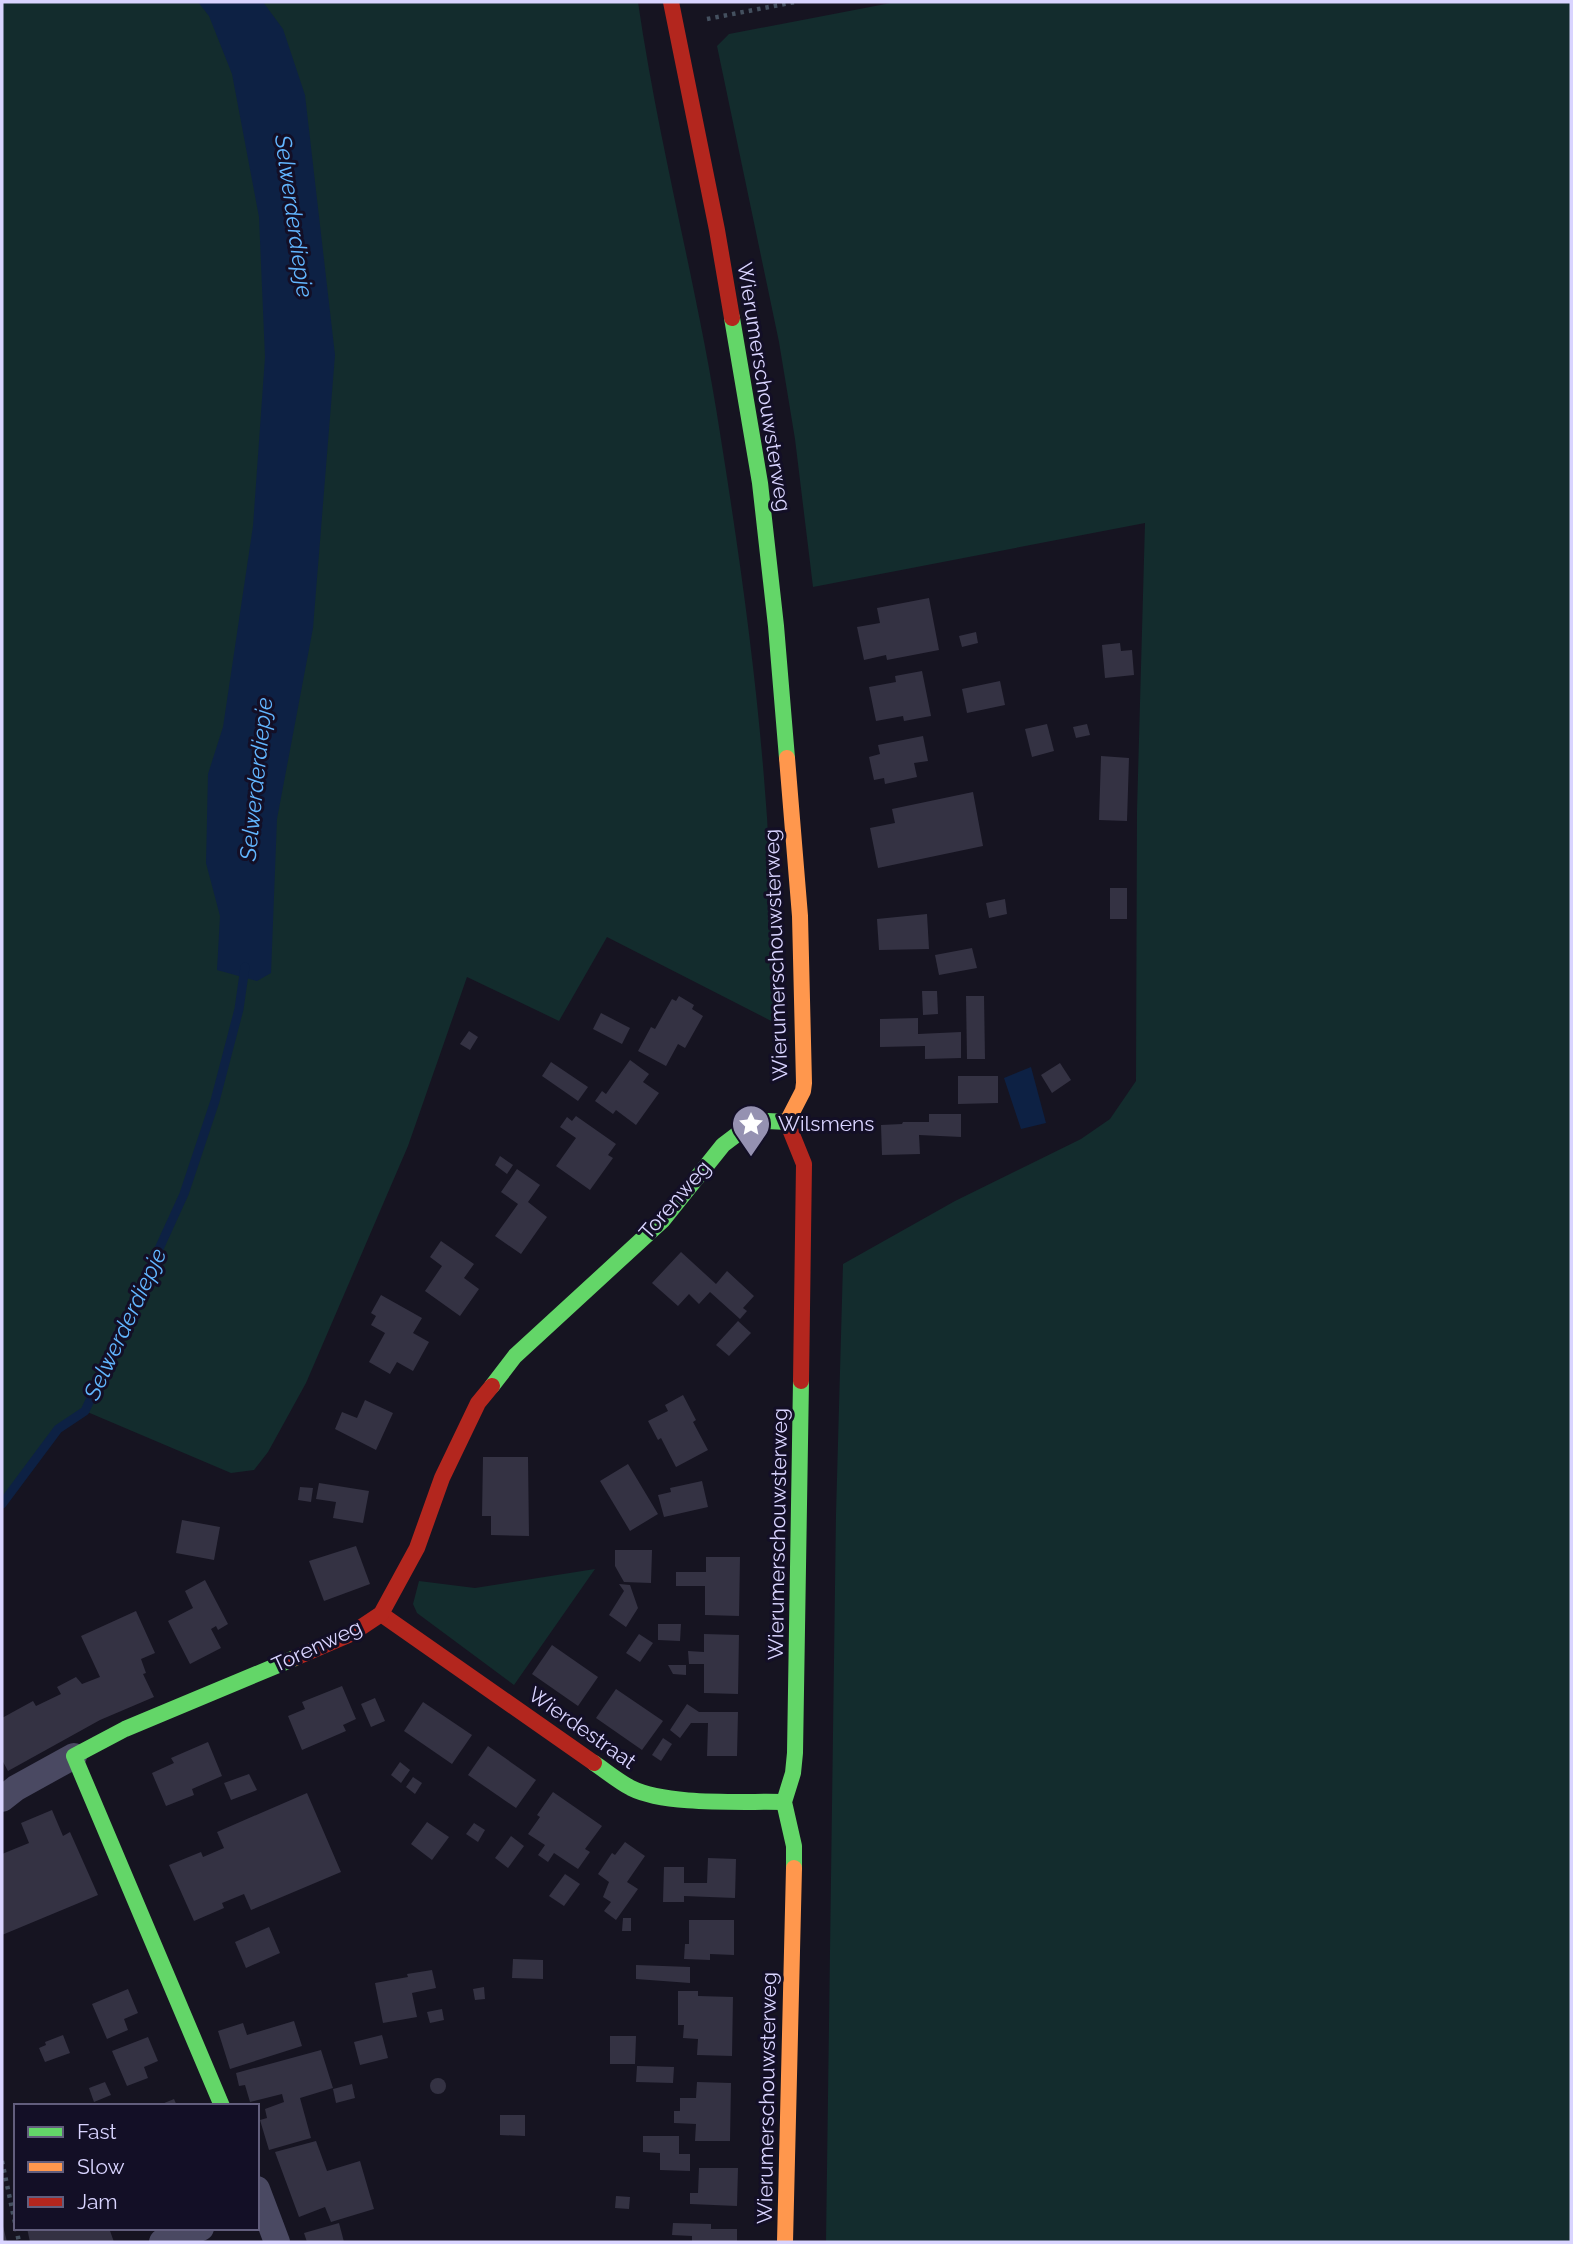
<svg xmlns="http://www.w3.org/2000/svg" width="1573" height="2244" viewBox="0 0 1573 2244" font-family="Raleway,sans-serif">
<rect width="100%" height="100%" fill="#161421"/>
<!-- green -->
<g fill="#132c2d">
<path d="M2,2H638C659,147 698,289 720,433C739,552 756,671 765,791C772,868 769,946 775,1023L607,937L559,1021L467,977L408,1146L306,1383L268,1452L254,1470L231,1473L85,1411L58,1429L2,1507Z"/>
<polygon points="896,2 1571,2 1571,2242 826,2242 836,1514 843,1264 955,1201 1081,1139 1110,1119 1136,1081 1137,811 1145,523 813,587 795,439 779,342 717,46 729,34"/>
<polygon points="595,1569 514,1685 417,1613 413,1604 419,1581 475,1588"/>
</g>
<!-- water -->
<g fill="#0d2144">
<polygon points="198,2 263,2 283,29 305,95 335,355 313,628 277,819 271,973 257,981 217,970 220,916 206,863 208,774 223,727 253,526 265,357 259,217 232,74 209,16"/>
<polygon points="1031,1067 1046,1123 1021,1129 1004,1078"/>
</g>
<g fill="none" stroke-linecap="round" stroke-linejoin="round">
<!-- stream -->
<polyline stroke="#0d2144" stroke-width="9" points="2,1504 58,1429 85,1411 184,1194 215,1101 239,1009 245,967"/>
</g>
<!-- building -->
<g fill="#343243">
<polygon points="929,598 939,650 887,660 886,655 864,660 857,627 880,623 877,608"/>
<polygon points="976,632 978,643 962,647 959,636"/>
<polygon points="1120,643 1121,651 1132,650 1134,675 1105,678 1102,645"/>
<polygon points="922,671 931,716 904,721 903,716 876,721 869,687 896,682 895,676"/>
<polygon points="1000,681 1005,705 967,713 962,689"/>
<polygon points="1047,724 1054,751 1032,757 1025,729"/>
<polygon points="1087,724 1090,735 1076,738 1073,727"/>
<polygon points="923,736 928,761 914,763 917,777 885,784 884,778 874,780 869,757 880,754 878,745"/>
<polygon points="1101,756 1129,758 1127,821 1099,820"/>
<polygon points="973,792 983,846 878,868 870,828 895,823 892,809"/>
<rect x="1110" y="888" width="17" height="31"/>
<polygon points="1005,899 1007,914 989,918 986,903"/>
<polygon points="927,914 929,949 879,950 877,919"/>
<polygon points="972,948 977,968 939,975 935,955"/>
<polygon points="922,991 937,991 938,1014 923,1015"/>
<polygon points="679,996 694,1005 692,1009 703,1016 685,1048 678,1044 666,1066 638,1051 651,1027 655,1029 672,999 676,1001"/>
<polygon points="966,996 984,996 985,1059 967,1059"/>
<polygon points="601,1013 630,1028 622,1044 593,1029"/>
<polygon points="918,1018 918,1034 961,1032 961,1058 925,1059 925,1046 880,1047 880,1019"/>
<polygon points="469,1031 478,1037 470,1050 460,1044"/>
<polygon points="630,1060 649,1074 643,1082 659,1093 636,1125 616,1110 613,1114 595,1101 602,1091 606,1094"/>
<polygon points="551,1062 588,1087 578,1101 542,1076"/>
<polygon points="1060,1063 1071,1080 1052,1093 1041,1075"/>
<polygon points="958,1076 998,1076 998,1103 958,1104"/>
<polygon points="929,1114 961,1114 961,1137 919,1135 920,1154 882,1155 881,1125 902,1124 903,1122 929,1122"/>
<polygon points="576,1116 616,1144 608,1155 613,1158 590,1190 556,1166 576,1138 560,1127 567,1117 572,1121"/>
<polygon points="500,1156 513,1165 507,1174 495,1165"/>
<polygon points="517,1169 540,1185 528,1202 547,1217 521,1254 495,1236 518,1204 501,1192"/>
<polygon points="441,1241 474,1264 464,1278 479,1289 460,1316 425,1291 442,1266 430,1257"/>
<polygon points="681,1252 716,1284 727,1271 754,1296 743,1308 747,1311 740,1319 710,1292 699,1304 689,1294 678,1306 652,1283"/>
<polygon points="381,1295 422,1318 413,1333 429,1342 413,1371 397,1362 390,1374 369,1362 385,1333 371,1325 376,1316 371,1313"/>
<polygon points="738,1321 751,1333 729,1356 716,1345"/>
<polygon points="683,1395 696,1420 693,1422 708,1450 676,1467 661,1438 658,1440 648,1421 668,1411 665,1405"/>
<polygon points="365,1400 393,1413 376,1450 335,1429 342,1412 357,1418"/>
<polygon points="483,1457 528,1457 529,1536 491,1535 491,1516 482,1516"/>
<polygon points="628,1464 658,1514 630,1531 600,1481"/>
<polygon points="702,1481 708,1507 664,1517 658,1495 671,1492 670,1488"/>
<polygon points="319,1483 369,1491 363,1523 333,1518 336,1502 316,1499"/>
<polygon points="300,1487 313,1488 311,1502 298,1500"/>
<polygon points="182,1520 220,1527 214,1560 176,1553"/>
<polygon points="356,1546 370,1584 324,1601 309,1561"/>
<polygon points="615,1550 652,1550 651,1583 624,1582 615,1566"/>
<polygon points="706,1557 740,1557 739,1616 705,1615 705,1586 676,1586 676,1572 706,1572"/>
<polygon points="205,1580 228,1624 218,1630 216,1626 211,1629 221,1648 190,1664 168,1621 193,1608 185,1591"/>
<polygon points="619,1584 630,1585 638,1608 626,1627 609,1615 624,1591"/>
<polygon points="136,1611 155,1653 141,1659 146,1673 143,1674 154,1697 100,1720 8,1771 2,1760 2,1718 33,1701 36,1706 61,1694 57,1687 76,1677 82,1684 100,1677 81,1636"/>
<polygon points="658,1624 681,1624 680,1641 658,1640"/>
<polygon points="639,1634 653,1643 640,1662 626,1653"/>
<polygon points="704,1634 739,1635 738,1694 704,1693 704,1664 689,1664 688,1651 704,1652"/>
<polygon points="552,1645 598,1677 578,1706 532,1674"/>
<polygon points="668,1665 686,1665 686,1675 673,1674"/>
<polygon points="342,1686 356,1719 343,1725 346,1731 302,1750 288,1716 305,1709 302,1702"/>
<polygon points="616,1689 663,1721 642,1750 596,1718"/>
<polygon points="375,1698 385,1721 371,1727 361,1704"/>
<polygon points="423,1702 472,1735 452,1764 404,1731"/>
<polygon points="687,1704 699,1712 738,1712 737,1756 707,1756 708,1723 691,1723 680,1738 670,1730"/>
<polygon points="663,1738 672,1744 661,1761 652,1755"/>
<polygon points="208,1742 222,1776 192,1789 194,1795 166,1806 152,1773 174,1763 171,1758"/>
<polygon points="488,1746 536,1780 516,1808 468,1775"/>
<polygon points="400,1762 410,1770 401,1783 391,1775"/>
<polygon points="249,1774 257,1790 231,1800 224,1783"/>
<polygon points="413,1777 422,1783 415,1794 406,1787"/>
<polygon points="553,1792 602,1826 585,1849 590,1852 578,1869 554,1853 548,1862 538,1855 545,1845 528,1834 540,1817 537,1815"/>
<polygon points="307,1793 341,1872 251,1910 244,1894 222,1903 224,1908 194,1921 169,1865 201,1852 203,1857 224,1848 217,1832"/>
<polygon points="52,1810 63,1836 70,1832 98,1895 2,1935 2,1854 29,1843 21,1823"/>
<polygon points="427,1822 449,1837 432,1860 411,1844"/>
<polygon points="474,1823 485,1830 478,1842 466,1834"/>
<polygon points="511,1836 524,1846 508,1868 495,1858"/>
<polygon points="625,1842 645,1856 627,1882 638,1889 616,1920 604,1911 611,1902 603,1897 609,1882 598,1874 612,1853 615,1855"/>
<polygon points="708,1858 736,1859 735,1898 684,1896 684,1902 663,1902 664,1867 684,1867 684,1883 707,1883"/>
<polygon points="565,1874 580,1884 564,1906 549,1896"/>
<polygon points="623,1918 631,1918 631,1931 622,1931"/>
<polygon points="689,1920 734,1920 734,1955 710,1954 710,1960 684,1959 685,1944 689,1944"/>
<polygon points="269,1927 280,1953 246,1968 235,1942"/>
<polygon points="513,1959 543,1960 543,1979 512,1978"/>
<polygon points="636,1965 690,1967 690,1983 636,1979"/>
<polygon points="432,1970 436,1988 412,1993 417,2017 383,2023 375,1983 408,1977 407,1974"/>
<polygon points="484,1987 485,1999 475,2000 473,1989"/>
<polygon points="128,1989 138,2013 124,2019 128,2030 107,2039 92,2004"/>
<polygon points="678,1991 698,1991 698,1996 733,1997 732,2056 697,2055 698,2039 683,2038 684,2025 678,2025"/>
<polygon points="442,2009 444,2020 430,2023 427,2012"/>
<polygon points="294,2021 302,2046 230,2069 218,2031 243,2023 247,2035"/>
<polygon points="63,2035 70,2053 45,2062 39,2048 46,2045 45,2042"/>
<polygon points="382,2035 388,2058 360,2065 354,2042"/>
<polygon points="610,2036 636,2036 635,2064 610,2064"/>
<polygon points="148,2037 158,2061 144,2067 148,2078 127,2086 112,2051"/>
<polygon points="321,2050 333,2088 300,2098 311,2138 269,2150 260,2120 267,2118 265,2109 284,2102 282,2094 250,2102 245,2085 239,2086 236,2073"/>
<polygon points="637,2066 674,2067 673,2083 636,2082"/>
<circle cx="438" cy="2086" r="8"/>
<polygon points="105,2082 111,2095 94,2102 89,2088"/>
<polygon points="697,2082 731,2083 730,2141 695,2141 696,2124 674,2123 674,2111 680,2111 680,2098 696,2098"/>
<polygon points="352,2084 355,2098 336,2103 333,2089"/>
<polygon points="174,2099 177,2106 157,2106"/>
<polygon points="500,2115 525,2115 525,2136 500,2135"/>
<polygon points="643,2136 679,2136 679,2154 690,2154 690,2171 660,2170 660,2153 643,2152"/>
<polygon points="316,2141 327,2171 360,2161 374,2209 331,2222 325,2207 299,2217 275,2152"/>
<polygon points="699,2168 738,2168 737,2206 690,2204 690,2193 698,2193"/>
<polygon points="616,2196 630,2197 629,2209 615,2208"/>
<polygon points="339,2223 344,2242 307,2242 304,2233"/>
<polygon points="673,2223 711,2224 711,2229 737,2229 737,2242 692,2242 692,2236 672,2235"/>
<polygon points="2,2226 3,2226 7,2242 2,2242"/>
<polygon points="27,2228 109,2228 114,2242 30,2242"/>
</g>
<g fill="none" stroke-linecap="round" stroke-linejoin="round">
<!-- path -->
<g stroke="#44505f" stroke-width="4.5" stroke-dasharray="3.5 5" stroke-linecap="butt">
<polyline points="707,19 795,2"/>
<polyline points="2,2161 19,2242"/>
</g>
<!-- street -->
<g stroke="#4a4962" stroke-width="26">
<polyline points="2,1799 16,1788 74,1756"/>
<polyline points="257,2189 277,2242"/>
<polyline points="162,2242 201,2228"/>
</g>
<!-- fast -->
<g stroke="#63d668" stroke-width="16">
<polyline points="732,318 760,483 776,626 787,758"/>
<polyline points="492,1386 515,1356 663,1220 723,1145 748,1126 767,1121 787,1122"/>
<path d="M594,1763C606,1771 618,1781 631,1788C667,1806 742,1801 784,1802"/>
<polyline points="794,1868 794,1846 784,1802 793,1773 795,1753 801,1381"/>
<polyline points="222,2106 74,1756 125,1729 295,1658"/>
</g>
<!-- slow -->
<g stroke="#ff974d" stroke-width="16">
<polyline points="787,758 800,916 804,1083 803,1091 787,1122"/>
<polyline points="785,2242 794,1868"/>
</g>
<!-- jam -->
<g stroke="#b3261e" stroke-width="16">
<polyline points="671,2 717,230 732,318"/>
<polyline points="787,1122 804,1164 801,1381"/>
<polyline points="381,1614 594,1763"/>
<polyline points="295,1658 351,1634 381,1614 417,1548 442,1478 478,1403 492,1386"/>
</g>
</g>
<!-- icons -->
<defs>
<symbol id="sight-pin" viewBox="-11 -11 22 30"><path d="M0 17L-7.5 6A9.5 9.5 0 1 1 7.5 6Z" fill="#9591b1" stroke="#130f26"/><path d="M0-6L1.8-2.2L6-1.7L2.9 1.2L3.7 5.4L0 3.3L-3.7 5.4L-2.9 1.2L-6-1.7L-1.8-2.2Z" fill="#fff"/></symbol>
</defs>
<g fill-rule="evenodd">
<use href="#sight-pin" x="729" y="1102" width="44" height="60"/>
</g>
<g text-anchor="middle" stroke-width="6" stroke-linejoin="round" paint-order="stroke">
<!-- street labels -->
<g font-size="21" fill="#d9d4ff" stroke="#130f26">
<text transform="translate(764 387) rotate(81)" y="7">Wierumerschouwsterweg</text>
<text transform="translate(776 955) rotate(-92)" y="7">Wierumerschouwsterweg</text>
<text transform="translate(675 1200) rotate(-49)" y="7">Torenweg</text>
<text transform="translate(778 1534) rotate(-89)" y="7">Wierumerschouwsterweg</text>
<text transform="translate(317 1646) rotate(-25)" y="7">Torenweg</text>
<text transform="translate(582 1728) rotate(35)" y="7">Wierdestraat</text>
<text transform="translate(767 2098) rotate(-89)" y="7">Wierumerschouwsterweg</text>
</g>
<!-- poi labels -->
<g font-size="21" fill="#d9d4ff" stroke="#130f26" text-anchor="start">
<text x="778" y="1131">Wilsmens</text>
</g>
<!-- water labels -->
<g font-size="23" font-style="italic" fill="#62b6ff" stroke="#130f26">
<text transform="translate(294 216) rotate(82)" y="8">Selwerderdiepje</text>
<text transform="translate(256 779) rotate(-84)" y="8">Selwerderdiepje</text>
<text transform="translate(125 1324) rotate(-65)" y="8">Selwerderdiepje</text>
</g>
</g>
<!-- border -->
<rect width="1573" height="2244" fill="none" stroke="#d9d4ff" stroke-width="7"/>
<!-- legend -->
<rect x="14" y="2104" width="245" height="126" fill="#130f26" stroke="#625e7d" stroke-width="2"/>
<rect x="28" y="2127" width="35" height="10" fill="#63d668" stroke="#625e7d" stroke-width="2"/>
<text x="77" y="2139" font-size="21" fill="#d9d4ff">Fast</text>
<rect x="28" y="2162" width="35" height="10" fill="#ff974d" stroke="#625e7d" stroke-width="2"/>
<text x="77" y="2174" font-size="21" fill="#d9d4ff">Slow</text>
<rect x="28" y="2197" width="35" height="10" fill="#b3261e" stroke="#625e7d" stroke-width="2"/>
<text x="77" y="2209" font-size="21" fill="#d9d4ff">Jam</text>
</svg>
